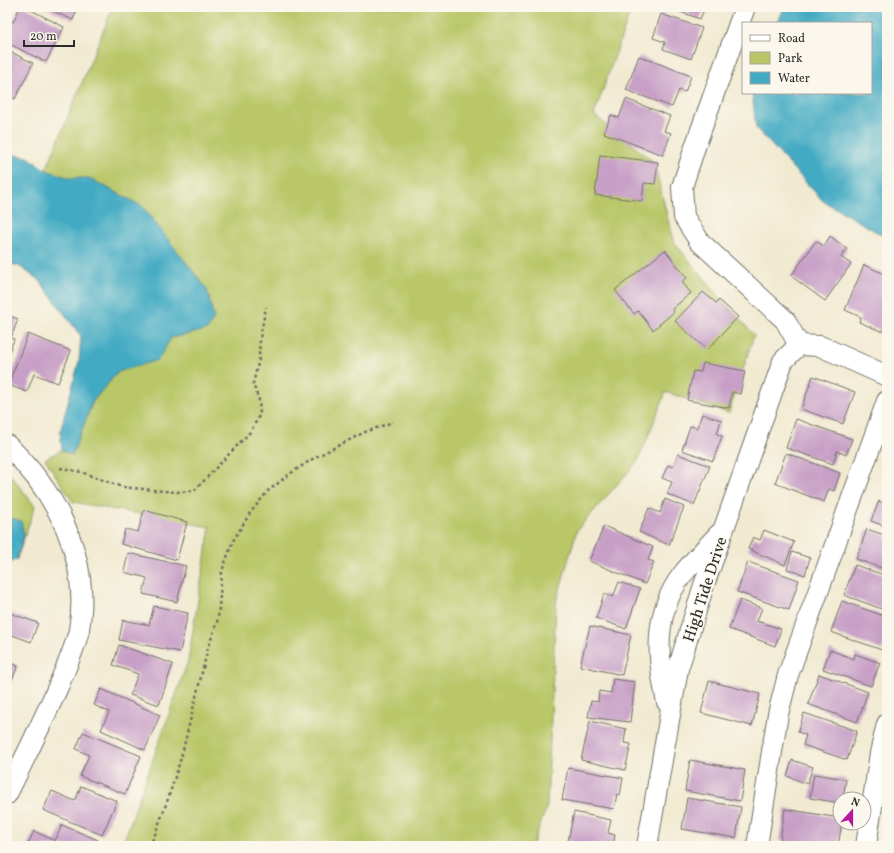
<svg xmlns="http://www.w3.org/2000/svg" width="894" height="853" viewBox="0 0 894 853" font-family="Vollkorn,serif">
<rect width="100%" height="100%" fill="#fbf7ec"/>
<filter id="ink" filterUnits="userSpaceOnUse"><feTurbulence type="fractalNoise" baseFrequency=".025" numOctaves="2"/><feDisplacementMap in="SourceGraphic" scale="8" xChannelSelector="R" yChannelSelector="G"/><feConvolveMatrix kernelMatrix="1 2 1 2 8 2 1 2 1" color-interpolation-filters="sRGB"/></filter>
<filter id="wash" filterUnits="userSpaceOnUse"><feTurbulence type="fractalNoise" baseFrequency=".012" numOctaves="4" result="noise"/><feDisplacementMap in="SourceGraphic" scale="16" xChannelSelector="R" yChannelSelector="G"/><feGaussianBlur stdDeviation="0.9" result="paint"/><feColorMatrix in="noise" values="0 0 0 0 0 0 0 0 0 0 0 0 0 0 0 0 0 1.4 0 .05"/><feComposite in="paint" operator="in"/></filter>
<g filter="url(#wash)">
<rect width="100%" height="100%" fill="#f1ead1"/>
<!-- green -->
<g fill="#b9c769" stroke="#72794a">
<polygon points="113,7 632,7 594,115 654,162 673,241 722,300 754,335 729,413 666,392 638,461 577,530 556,603 547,806 532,846 122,846 188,661 210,527 73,502 45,459 61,450 72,455 93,401 118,372 46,170"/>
<polygon points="7,471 35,506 17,559 7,564"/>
</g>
<!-- water -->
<g fill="#43aac3" stroke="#376a77">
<polygon points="784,7 887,7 887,238 823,201 756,128 752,93 871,93 871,23 778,23"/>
<polygon points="7,154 28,157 46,170 70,178 89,178 142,206 207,289 214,318 207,330 171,338 158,360 118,372 93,401 72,455 62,450 60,432 79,361 81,336 39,280 19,266 7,263"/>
<polygon points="11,518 21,521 24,535 17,559 7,564 7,519"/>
</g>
<g id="blocks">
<!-- building -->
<g fill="#c8a0c7">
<polygon points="20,7 25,7 64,27 46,62 7,43 7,19 13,22"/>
<polygon points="44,7 78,7 73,20"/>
<polygon points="667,7 705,7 700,19"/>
<polygon points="661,14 702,28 691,59 663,49 665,42 653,38"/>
<polygon points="7,50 33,63 15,99 7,95"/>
<polygon points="639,56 691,76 685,92 679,90 672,107 626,90"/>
<polygon points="626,99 670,116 664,131 671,133 663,155 604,133 611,115 619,118"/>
<polygon points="600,155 658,162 655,184 644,183 642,201 595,195"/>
<polygon points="830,236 847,249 841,257 851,264 825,301 791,276 816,241 824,246"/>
<polygon points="665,250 687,278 682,282 691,293 672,309 674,312 653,330 638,311 634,314 615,290"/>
<polygon points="864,265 887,275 887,322 883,332 859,322 861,317 845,310"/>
<polygon points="703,292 716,303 719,300 738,317 707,350 675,321"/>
<polygon points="7,315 18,319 11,338 14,339 7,359"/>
<polygon points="28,334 71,351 58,383 34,374 27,392 8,385"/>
<polygon points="703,363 745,371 740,394 732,392 729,408 687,400 693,371 701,372"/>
<polygon points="813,376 855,392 843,424 801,409"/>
<polygon points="702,414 721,420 717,434 722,436 713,461 682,450 690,426 697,428"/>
<polygon points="796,419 852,439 846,455 837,451 833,464 786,448"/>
<polygon points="786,453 840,473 834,491 829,489 824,502 775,483"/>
<polygon points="678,454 710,466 694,505 667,494 672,482 662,478 668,465 673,467"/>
<polygon points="665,499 684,507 669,545 639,532 649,508 660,513"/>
<polygon points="879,501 887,505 887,527 871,521"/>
<polygon points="144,510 187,522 177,560 121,544 125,529 138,532"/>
<polygon points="604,526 653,547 648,560 654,562 645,584 589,561"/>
<polygon points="867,529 887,536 887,570 856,559"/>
<polygon points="764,530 794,542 785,565 748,549 753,537 760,540"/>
<polygon points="792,552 810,558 805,575 787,569"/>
<polygon points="128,553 186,566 177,602 143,594 147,578 124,572"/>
<polygon points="748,562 799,580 789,610 737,592"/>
<polygon points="855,565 887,576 887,611 844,595"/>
<polygon points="619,582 640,589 626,629 596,618 604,594 613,597"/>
<polygon points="740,600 762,608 757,621 781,629 775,646 729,629"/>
<polygon points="842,601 887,617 887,637 882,650 831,632"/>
<polygon points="154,606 188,613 180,652 119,640 123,620 149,625"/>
<polygon points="7,612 38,623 31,642 7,633"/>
<polygon points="590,626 631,635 622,675 580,666"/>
<polygon points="119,645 173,664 159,705 130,695 138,674 113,665"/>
<polygon points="830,650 854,659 855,654 880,663 871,686 823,669"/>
<polygon points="7,661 18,666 10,684 7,683"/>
<polygon points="819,674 868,692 857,722 808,704"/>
<polygon points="613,679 635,682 630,722 588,717 591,701 598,702 599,691 611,693"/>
<polygon points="709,681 760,694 752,726 701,713"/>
<polygon points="101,689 160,715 145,750 101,730 109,712 94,705"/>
<polygon points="804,713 857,731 847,760 803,745 806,735 798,732"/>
<polygon points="590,721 626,729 624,743 631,744 625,770 581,760"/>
<polygon points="83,732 141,756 125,794 80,776 89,755 76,749"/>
<polygon points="690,760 745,770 740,801 685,791"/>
<polygon points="792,760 813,767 807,784 787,776"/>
<polygon points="568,768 623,778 620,795 617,794 614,809 562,800"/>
<polygon points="814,774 846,779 843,799 840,799 840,803 810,798"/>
<polygon points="81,786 117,801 102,835 43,810 52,791 75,801"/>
<polygon points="687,798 741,807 736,838 682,829"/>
<polygon points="785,809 840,818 840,823 842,823 838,846 814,846 780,840"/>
<polygon points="574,812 611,820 608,833 615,835 613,846 567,846"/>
<polygon points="62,825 98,840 95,846 27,846 34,831 55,841"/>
</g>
</g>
</g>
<g filter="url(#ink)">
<use href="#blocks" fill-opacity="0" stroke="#706e65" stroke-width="1"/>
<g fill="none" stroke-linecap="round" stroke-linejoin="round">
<defs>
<g id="minor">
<polyline points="745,7 696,144 682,187 684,217 700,242 785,320 799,345"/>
<polyline points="799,345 820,346 887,376"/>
<path d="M7,445C57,493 91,559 79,630C75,649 65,669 58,687C42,723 25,758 7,794"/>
<path d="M667,702C657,658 653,614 682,575C693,561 706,548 719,534"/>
<polyline points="647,846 678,669 704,585 783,361 799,345"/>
<polyline points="757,846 778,714 788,675 887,401"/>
<polyline points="866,846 880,753 887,724"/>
</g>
</defs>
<!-- minor casing -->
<use href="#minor" stroke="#706e65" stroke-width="22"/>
<!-- path -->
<g stroke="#706e65" stroke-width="2.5" stroke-dasharray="3 3" stroke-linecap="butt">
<polyline points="60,468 81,472 122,487 175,492 194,491 251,431 260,414 259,400 253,384 259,359 260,338 266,307"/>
<polyline points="149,846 154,837 168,799 181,758 208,648 218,619 222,571 233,541 250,513 268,491 291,473 314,458 365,432 393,422"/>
</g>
<!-- minor -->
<use href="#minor" stroke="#fff" stroke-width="20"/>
</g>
</g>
<g text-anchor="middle" stroke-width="3" stroke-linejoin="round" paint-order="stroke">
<!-- street labels -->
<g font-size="16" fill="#2b2b2b" stroke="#fbf7ec">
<text transform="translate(704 589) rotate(-72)" y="6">High Tide Drive</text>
</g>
</g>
<!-- margin -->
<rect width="894" height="853" fill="none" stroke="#fbf7ec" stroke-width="24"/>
<!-- legend -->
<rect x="742" y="22" width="130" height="72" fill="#fbf7ec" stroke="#a8a59f"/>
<rect x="750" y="35" width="20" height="6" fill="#ffffff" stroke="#a8a59f"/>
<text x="778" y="42" font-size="12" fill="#2b2b2b">Road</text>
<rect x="750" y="52" width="20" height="12" fill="#b9c769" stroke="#a8a59f"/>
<text x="778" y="62" font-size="12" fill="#2b2b2b">Park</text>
<rect x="750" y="72" width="20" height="12" fill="#43aac3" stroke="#a8a59f"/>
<text x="778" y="82" font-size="12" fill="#2b2b2b">Water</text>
<!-- north arrow -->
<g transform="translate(852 811) rotate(21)"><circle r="19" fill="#fbf7ec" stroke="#a8a59f"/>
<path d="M0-3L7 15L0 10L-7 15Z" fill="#b5179e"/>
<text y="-6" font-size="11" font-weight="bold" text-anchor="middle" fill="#2b2b2b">N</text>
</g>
<!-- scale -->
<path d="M24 40v6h50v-6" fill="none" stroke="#2b2b2b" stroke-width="2"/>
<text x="30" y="40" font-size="12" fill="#2b2b2b" stroke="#fbf7ec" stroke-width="3" paint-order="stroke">20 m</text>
</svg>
